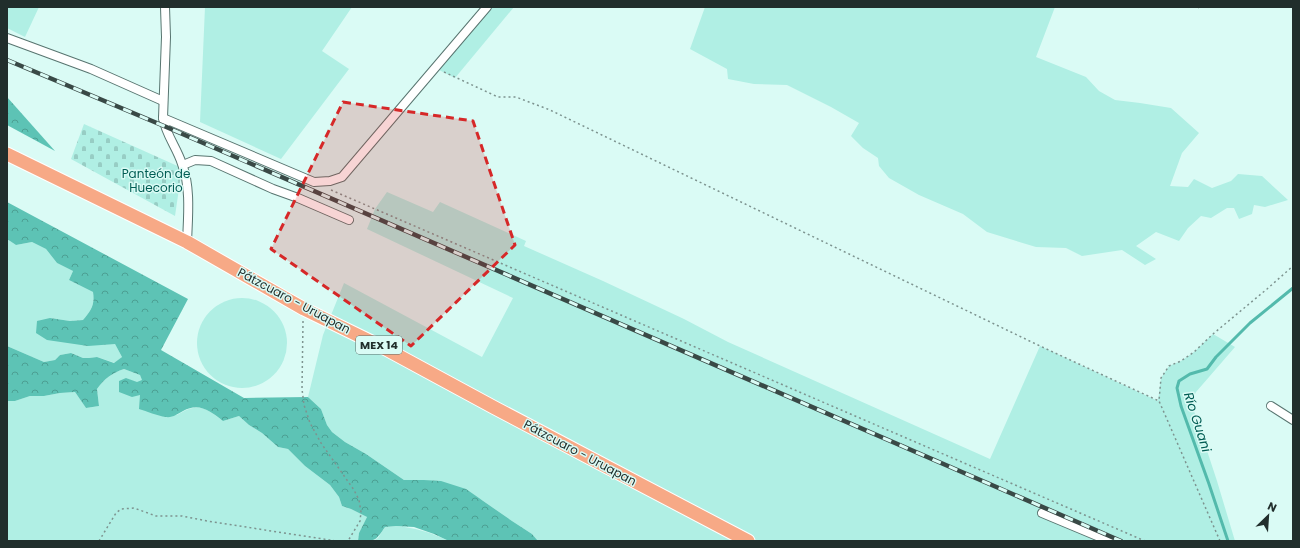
<svg xmlns="http://www.w3.org/2000/svg" width="1300" height="548" viewBox="0 0 1300 548" font-family="Poppins,sans-serif">
<defs>
<pattern id="forest-crowns" width="20" height="18" patternUnits="userSpaceOnUse"><rect width="20" height="18" fill="#5dc3b5"/><path d="M2 6a3 3 0 1 1 6 0M12 15a3 3 0 1 1 6 0" fill="none" stroke="#4c9f93"/></pattern>
<pattern id="cemetery-stones" width="16" height="16" patternUnits="userSpaceOnUse"><rect width="16" height="16" fill="#b0efe4"/><path d="M2 7V4a2 2 0 0 1 4 0v3zM10 15v-3a2 2 0 0 1 4 0v3z" fill="#97cdc4"/></pattern>
</defs>
<rect width="100%" height="100%" fill="#dafbf5"/>
<!-- grass -->
<g fill="#b0efe4">
<polygon points="7,7 39,7 25,37 7,28"/>
<polygon points="205,7 352,7 322,51 349,69 281,159 200,122"/>
<polygon points="487,7 514,7 455,78 435,68"/>
<polygon points="705,7 1055,7 1036,57 1086,77 1099,91 1115,100 1140,103 1171,108 1199,133 1182,153 1170,186 1188,187 1194,179 1212,188 1231,181 1238,174 1262,176 1288,200 1265,207 1254,205 1252,214 1239,219 1234,208 1227,208 1211,218 1201,216 1188,228 1179,241 1156,232 1136,246 1156,259 1145,265 1122,250 1082,256 1066,248 1036,247 987,232 963,214 919,195 889,178 879,166 878,158 863,148 851,136 859,123 831,107 787,85 754,84 728,79 727,69 690,49"/>
<polygon points="387,192 433,212 440,202 526,241 524,246 603,281 684,319 728,342 990,459 1040,346 1158,401 1161,378 1169,366 1181,361 1194,352 1213,334 1235,347 1196,392 1191,402 1217,481 1235,541 538,541 532,534 512,521 482,500 424,480 404,480 366,454 345,442 332,432 327,425 321,409 308,397 323,335 344,283 482,357 513,298 367,229 375,209"/>
<path d="M7,239L16,245L32,242L46,249L57,263L73,271L69,280L93,292C95,305 91,311 83,320L70,321L50,318L105,344H115L122,357L115,363L97,357L89,358H83L71,353L60,355L55,360L44,362L7,346Z"/>
<circle cx="242" cy="343" r="45"/>
<path d="M124,369L140,375L143,381L137,383L126,378L140,395L177,415C198,402 205,407 223,421L239,416L249,425L262,433L278,447L288,449L305,466L330,485L339,497L342,506L351,509L367,517L359,533L358,541H7V401H15L30,396H44L60,393L75,392L86,408L99,406L97,389C104,379 112,373 124,369Z"/>
<path d="M396,526C416,528 430,532 449,541H373L378,538L385,527Z"/>
</g>
<!-- forest -->
<g fill="url(#forest-crowns)">
<polygon points="7,97 55,151 7,125"/>
<path d="M7,202L188,299L161,350L244,398L308,397L321,409L327,425L332,432L345,442L366,454L404,480H424L441,481L466,489L512,521L532,534L538,541H449L434,534L414,527L396,526L385,527C375,542 375,541 358,541L359,533L367,517L351,509L342,506L339,497L330,485L305,466L288,449L278,447L262,433L249,425L239,416L223,421C210,411 199,402 183,411C178,414 172,418 166,417C157,416 147,411 139,409L140,395L132,397L119,392V381L126,378L137,382L142,380L140,375L124,369C112,373 104,379 97,389L99,406L86,408L75,392L60,393L44,396H30L15,401H7V346L44,362L55,360L60,355L71,353L83,358H89L97,357L114,363L122,357L115,344L88,346L47,340L36,333L37,321L50,318L70,321L83,320C91,311 95,305 93,292L69,280L73,271L57,263L46,249L32,242L16,245L7,239Z"/>
</g>
<!-- cemetery -->
<polygon fill="url(#cemetery-stones)" points="84,124 182,168 175,216 71,159"/>
<g fill="none" stroke-linecap="round" stroke-linejoin="round">
<!-- stream -->
<polyline stroke="#53baac" stroke-width="3" points="1228,541 1209,484 1181,406 1177,388 1179,381 1190,374 1207,369 1216,357 1250,323 1293,288"/>
<defs>
<g id="street">
<path d="M165,7L166,37L163,118C166,135 177,148 182,164C191,187 188,217 187,242"/>
<polyline points="7,38 91,69 163,101"/>
<polyline points="163,118 314,182 330,181 342,177 487,7"/>
<polyline points="183,165 195,160 211,161 273,189 298,198 349,220"/>
<polyline points="1271,406 1293,420"/>
<polyline points="1042,513 1109,541"/>
</g>
<polyline id="primary" points="7,154 187,242 304,309 386,349 495,408 748,541"/>
</defs>
<!-- street casing -->
<use href="#street" stroke="#587570" stroke-width="10"/>
<!-- primary casing -->
<use href="#primary" stroke="#fff" stroke-width="15"/>
<!-- path -->
<g stroke="#7d938f" stroke-width="1.5" stroke-dasharray="2 3" stroke-linecap="butt">
<polyline points="1198,8 1199,7"/>
<polyline points="444,72 498,97 516,97 550,110 1040,346 1159,401"/>
<polyline points="331,190 1145,541"/>
<polyline points="303,321 302,389 304,405 310,423 321,443 354,490 359,500 361,512 360,521 348,541"/>
<polyline points="99,541 116,513 121,509 134,508 156,516 182,516 207,521 336,541"/>
<polyline points="1220,541 1159,401 1161,378 1169,366 1181,361 1194,352 1213,334 1267,289 1293,266"/>
</g>
<!-- street -->
<use href="#street" stroke="#fff" stroke-width="8"/>
<!-- primary -->
<use href="#primary" stroke="#f7a986" stroke-width="13"/>
<defs>
<polyline id="rail" points="7,60 164,126 1121,541"/>
</defs>
<!-- rail casing -->
<use href="#rail" stroke="#394946" stroke-width="4.5"/>
<!-- rail -->
<use href="#rail" stroke="#dafbf5" stroke-width="3" stroke-dasharray="9" stroke-linecap="butt"/>
</g>
<!-- marked area -->
<path fill="#d62828" fill-opacity="0.2" stroke="#d62828" stroke-width="3" stroke-dasharray="8 5" stroke-linejoin="round" d="M343,102L473,121L515,245L411,346L271,249Z"/>
<g text-anchor="middle" stroke-width="3" stroke-linejoin="round" paint-order="stroke">
<!-- shield labels -->
<rect fill="#dafbf5" stroke="#586c68" stroke-width="1" x="356" y="336" width="46" height="18" rx="3"/>
<g font-size="11" font-weight="bold" fill="#212e2c">
<text x="379" y="349">MEX 14</text>
</g>
<!-- park labels -->
<g font-size="12" fill="#005d54" stroke="#dafbf5">
<text x="156" y="178">Panteón de<tspan x="156" dy="14">Huecorio</tspan></text>
</g>
<!-- street labels -->
<g font-size="12" fill="#212e2c" stroke="#dafbf5">
<text transform="translate(294 301) rotate(28)" y="4">Pátzcuaro - Uruapan</text>
<text transform="translate(580 453) rotate(28)" y="4">Pátzcuaro - Uruapan</text>
</g>
<!-- water labels -->
<g font-size="13" font-style="italic" fill="#005c53" stroke="#dafbf5">
<text transform="translate(1198 422) rotate(72)" y="5">Río Guani</text>
</g>
</g>
<!-- border -->
<rect width="1300" height="548" fill="none" stroke="#212e2c" stroke-width="16"/>
<!-- north arrow -->
<g transform="translate(1268 516) rotate(25)" stroke="#dafbf5" stroke-width="3" paint-order="stroke">
<path d="M0-3L7 15L0 10L-7 15Z" fill="#212e2c"/>
<text y="-6" font-size="11" font-weight="bold" text-anchor="middle" fill="#212e2c">N</text>
</g>
</svg>
